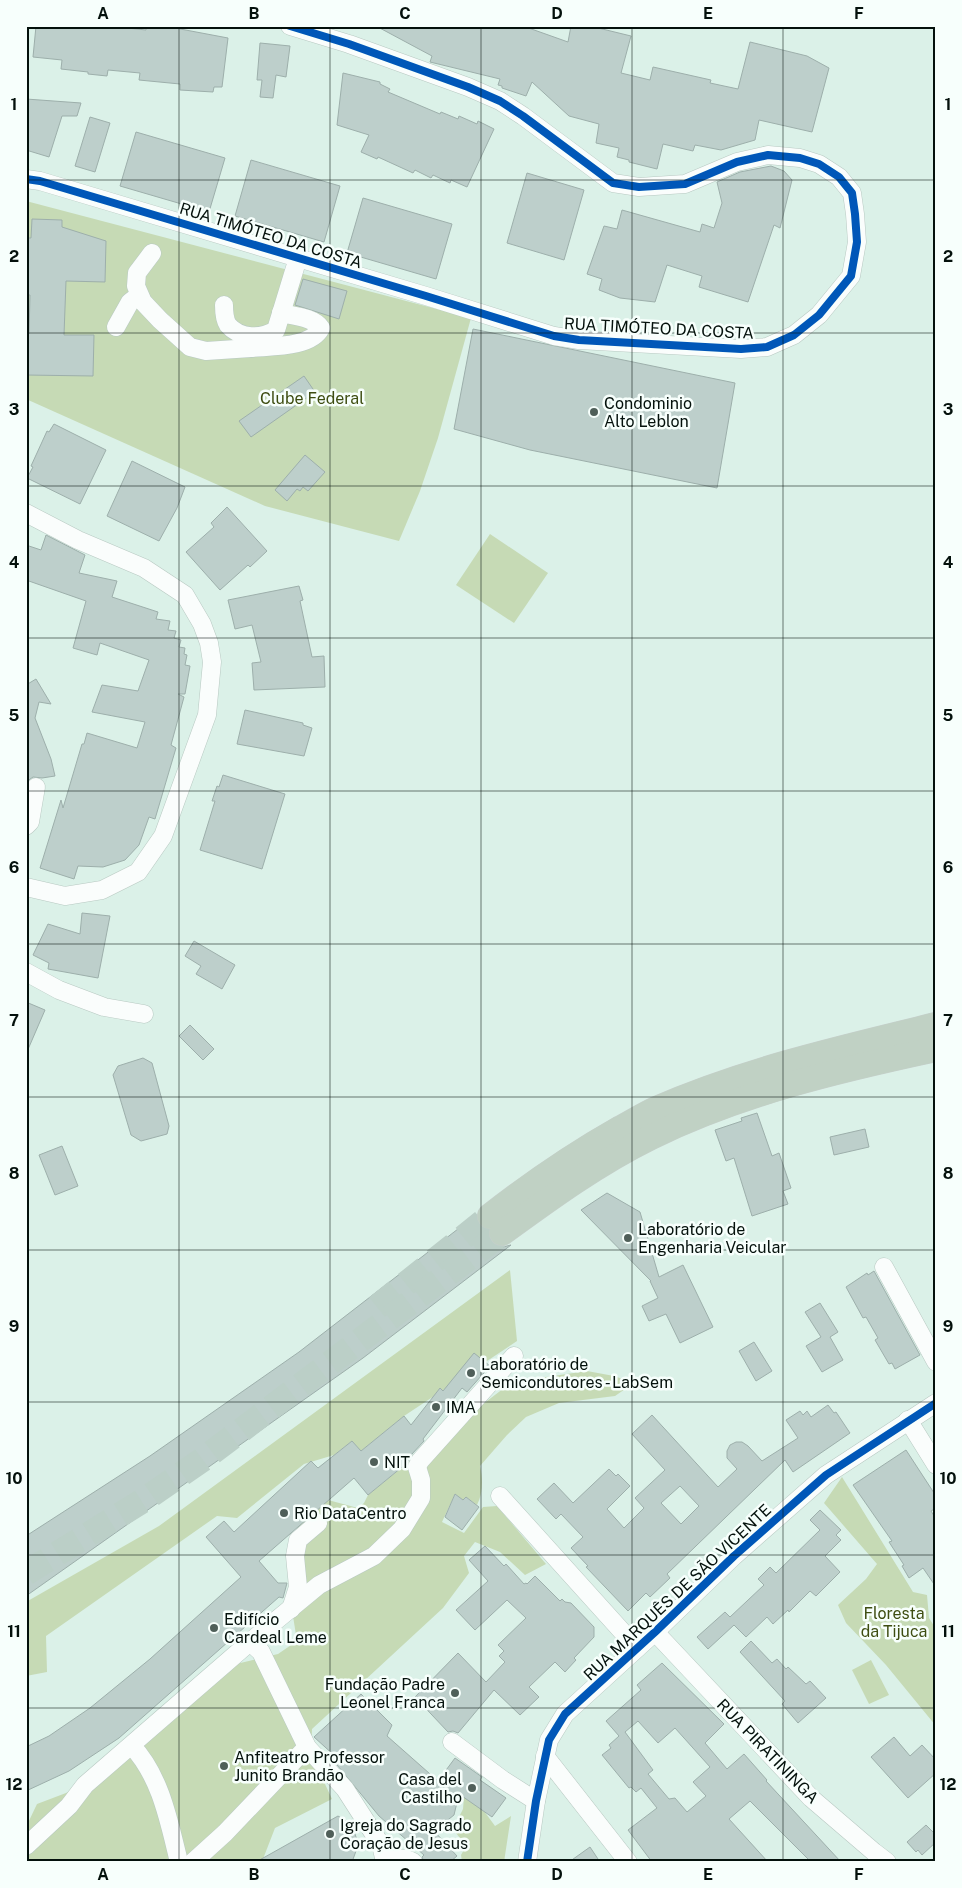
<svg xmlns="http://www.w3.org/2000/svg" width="962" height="1888" viewBox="0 0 962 1888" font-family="'Public Sans',sans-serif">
<rect width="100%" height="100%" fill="#dbf1e8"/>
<!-- green -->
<g fill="#c6dab5">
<polygon points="26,201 471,318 438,438 420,491 399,541 265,506 26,399"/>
<polygon points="490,534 548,573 514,623 456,585"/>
<polygon points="510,1270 517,1341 404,1416 361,1451 352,1441 334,1455 304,1464 237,1518 217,1516 46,1636 47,1672 26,1676 26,1602 159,1526"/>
<path d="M587,1371L614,1376L634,1383L615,1396L559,1403L526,1417L507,1435L480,1466C483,1478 483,1494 477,1505L466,1497L463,1500L455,1494L442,1522L464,1533L483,1507L497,1506L546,1564L525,1575L500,1552L475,1542L464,1556L469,1573L443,1608L312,1729L311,1754L332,1799L275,1828L263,1859L260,1862H26L27,1825L37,1804L66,1793L114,1768L228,1666L278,1654L297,1641L292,1610L301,1539L297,1528L328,1500L358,1508L364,1503L368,1495L428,1446L512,1382Z"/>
<polygon points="842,1477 913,1592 927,1595 929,1618 936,1629 936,1726 886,1665 846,1623 838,1605 866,1579 877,1564 824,1503"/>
<polygon points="871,1660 889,1695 869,1704 852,1670"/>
<polygon points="464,1797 484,1811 495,1826 511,1816 504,1862 462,1862 461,1855 466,1846 453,1829 463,1809"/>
</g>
<!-- building -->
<g fill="#bdcfcb" stroke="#9dafab" fill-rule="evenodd">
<polygon points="36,26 109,26 146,30 146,26 175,26 175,28 228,38 222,87 214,87 213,92 180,90 180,84 139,80 140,73 108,70 107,76 88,74 88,72 61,69 62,60 33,57"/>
<polygon points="376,26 523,26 568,42 571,26 590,26 631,36 621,73 650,80 653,67 711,80 710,83 738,89 750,42 807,56 829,68 812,132 759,120 755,140 721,150 695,145 693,151 663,144 657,169 629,162 629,160 617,157 619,148 596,143 599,124 569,116 532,82 526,96 502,88 502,86 498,85 500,79 430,62 432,56"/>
<polygon points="260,43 290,46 286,77 276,75 273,98 260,97 262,80 257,80"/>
<polygon points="343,73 380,82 380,84 390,89 388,92 440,114 441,112 458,119 459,116 477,124 478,121 494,129 467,187 451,180 450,183 433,175 431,178 415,170 413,173 378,157 377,159 361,152 369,135 337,125"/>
<polygon points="26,99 81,103 77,116 62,116 49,157 26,150"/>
<polygon points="90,117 110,123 95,172 75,166"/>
<polygon points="136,132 225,158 209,212 120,186"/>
<polygon points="251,160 340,186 324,242 235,216"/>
<polygon points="771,166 784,171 792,180 780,228 774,225 748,302 699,287 702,276 667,265 655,302 620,298 599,290 602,279 587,274 604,226 617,229 622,210 700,232 702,224 714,228 722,203 717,182 740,172"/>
<polygon points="527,173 584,190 564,260 507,243"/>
<polygon points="363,198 452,224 436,279 347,253"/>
<polygon points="32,219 62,220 62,227 106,241 105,282 66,281 64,335 94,335 93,376 26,375 26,334 29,334 30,295 27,295 28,238 31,238"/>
<polygon points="303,279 347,291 339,319 295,305"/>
<polygon points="473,329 735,383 717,488 530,450 454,429"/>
<polygon points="304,376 315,392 251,437 239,421"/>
<polygon points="54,424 106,450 80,504 27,478 33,467 31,466 42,442 47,431 49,432"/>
<polygon points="305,455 325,472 308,491 303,487 300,491 297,489 287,501 275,490"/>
<polygon points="132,461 185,487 177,508 159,541 107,516"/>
<polygon points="227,507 267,551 250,567 248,565 220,590 186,552 214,527 211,523"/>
<polygon points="46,535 85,555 79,573 117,581 112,597 158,612 156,619 170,621 168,630 176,631 174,638 181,640 179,647 185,648 184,654 187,655 185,665 190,666 185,694 178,694 184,697 171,745 176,748 155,819 149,817 139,845 125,860 103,867 78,866 74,879 40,868 61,800 63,808 82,744 84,744 87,733 137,748 145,722 92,712 102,685 138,691 149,660 100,643 97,655 73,648 86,601 26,580 26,545 41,550"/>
<polygon points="299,586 303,600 300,601 312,657 324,656 325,687 254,690 252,663 261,662 252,625 235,629 228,600"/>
<polygon points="36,679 51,704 39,702 35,718 51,759 55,776 42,778 33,777 26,782 26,685"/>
<polygon points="245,710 303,723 303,725 312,728 304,756 237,744"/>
<polygon points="223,775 285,794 262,869 200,850 215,801 212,801 217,786 219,787"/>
<polygon points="82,913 110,916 98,978 48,969 49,963 33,955 48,924 80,934"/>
<polygon points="194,941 235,965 222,989 196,974 201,966 185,956"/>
<polygon points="26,1002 45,1010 26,1054"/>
<polygon points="190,1025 214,1049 203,1060 179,1036"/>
<polygon points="143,1058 152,1063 169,1126 167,1134 141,1141 131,1135 113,1075 118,1066"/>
<polygon points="757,1113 772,1156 779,1153 791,1188 783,1191 788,1204 752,1216 734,1158 726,1161 715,1130 742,1121 741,1118"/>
<polygon points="865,1129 869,1147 834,1155 830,1137"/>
<polygon points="62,1146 78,1186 55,1195 39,1155"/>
<polygon points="607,1193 640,1212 659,1277 683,1265 713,1327 680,1343 666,1314 649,1321 642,1306 658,1298 650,1281 651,1281 581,1210"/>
<polygon points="476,1215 479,1225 488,1230 488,1235 491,1242 496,1246 503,1247 511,1245 363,1358 26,1596 26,1536 150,1456 299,1352"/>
<polygon points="874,1271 920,1355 895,1369 892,1363 889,1364 875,1340 878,1338 866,1317 863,1318 846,1287 867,1273 868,1275"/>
<polygon points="820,1303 838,1332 830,1337 843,1360 822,1372 806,1346 821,1337 805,1312"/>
<polygon points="754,1342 772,1371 756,1381 739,1351"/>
<polygon points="474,1353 490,1366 467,1392 462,1388 423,1439 424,1441 412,1454 407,1463 368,1495 354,1478 259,1561 278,1583 287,1583 283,1598 279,1597 119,1738 69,1771 26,1791 26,1747 49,1736 90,1708 150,1659 241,1577 206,1537 224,1521 234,1532 311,1461 318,1468 352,1441 361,1451 404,1416 411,1425 440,1388 443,1391"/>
<path d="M828,1405L834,1413L836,1412L850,1433L793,1472L785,1460L667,1574L670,1578L650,1597L646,1593L628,1611L586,1567L588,1566L571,1548L583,1537L561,1514L556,1519L537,1499L554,1483L573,1503L609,1469L616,1476L618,1474L630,1486L607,1509L624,1528L644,1508L635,1498L665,1470L632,1434L652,1415L718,1487L737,1469L727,1458V1451L730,1445L736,1442H742L748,1446L762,1461L798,1438L786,1420L800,1411L803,1415L807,1411L811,1417ZM680,1486L699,1506L681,1524L661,1503Z"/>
<polygon points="906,1450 936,1496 936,1508 931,1511 936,1519 936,1587 923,1568 909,1578 902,1566 904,1565 889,1542 892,1541 853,1485"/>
<polygon points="455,1494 463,1500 466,1497 479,1507 462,1530 445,1517"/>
<polygon points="820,1510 841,1530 836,1535 841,1540 825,1556 840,1572 816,1596 810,1591 789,1612 788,1610 773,1624 767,1617 746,1637 734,1625 708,1649 697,1637 725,1612 730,1617 764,1585 758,1579 770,1567 776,1573 820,1530 810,1520"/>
<polygon points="485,1546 504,1566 506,1564 524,1584 526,1583 527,1584 535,1576 560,1601 562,1599 565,1602 571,1603 594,1627 594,1637 574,1658 576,1660 565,1672 555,1662 529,1687 539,1697 520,1715 494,1690 458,1733 453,1731 448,1732 415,1697 458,1653 486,1682 505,1662 499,1656 504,1651 498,1645 526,1618 507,1600 475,1630 456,1610 488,1581 469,1560"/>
<polygon points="751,1641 772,1663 777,1659 786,1669 788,1667 806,1684 810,1681 826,1698 798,1723 782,1704 785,1701 740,1652"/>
<path d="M662,1663L724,1724L705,1743L727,1769L744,1754L767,1780L766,1781L841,1862H811L750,1801L729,1819L768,1862H652L628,1830L657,1808L641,1788L636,1792L631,1787L629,1788L602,1755L611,1748L609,1745L619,1736L606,1721L641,1690L637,1685ZM638,1721L658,1743L675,1728L710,1767L693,1782L706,1796L687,1812L675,1798L669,1799L648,1774L653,1770L625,1732Z"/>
<polygon points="361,1694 392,1725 387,1736 438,1781 455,1758 482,1777 480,1780 506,1798 492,1817 459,1794 454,1815 434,1831 457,1856 450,1862 424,1862 422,1857 424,1855 379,1816 333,1760 336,1757 314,1737"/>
<polygon points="894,1737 910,1756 922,1745 936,1760 936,1773 908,1798 871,1757"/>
<polygon points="338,1816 346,1821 353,1828 357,1840 356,1851 352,1862 256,1862"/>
<polygon points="926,1825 936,1835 936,1842 922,1855 918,1850 916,1852 907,1842"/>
<polygon points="590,1847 600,1862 569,1862"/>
</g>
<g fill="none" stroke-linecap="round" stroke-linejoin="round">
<!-- highway-tunnel -->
<g stroke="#bbcfc7" stroke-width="25" stroke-dasharray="25 12" stroke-linecap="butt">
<polyline points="377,1307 490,1216"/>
<polyline points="26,1573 144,1500 202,1460 502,1233"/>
</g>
<defs>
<g id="minor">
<polyline points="26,179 40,181 426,296 554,336 579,340 741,349 767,347 794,335 819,315 851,276 857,242 855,214 852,193 839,177 819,164 800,158 768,155 737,162 685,184 639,187 613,183 523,116 500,101 468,87 349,44 290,26"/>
<polyline points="152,253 137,273 136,286 143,302 160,320 190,347 206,351 251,348 254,337"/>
<path d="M224,305C224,311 224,319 228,325C240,339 261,339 276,330L298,258"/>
<polyline points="116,327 130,302 139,295"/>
<path d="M251,348C271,346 311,348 321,328C314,317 293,316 281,313"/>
<polyline points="26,513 78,540 144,568 185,595 202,624 209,643 212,662 207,715 163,836 138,872 102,890 65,896 26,887"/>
<polyline points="26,826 30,822 36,787"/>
<polyline points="26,972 59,990 104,1007 144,1014"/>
<polyline points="884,1267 936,1362"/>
<polyline points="908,1420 936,1465"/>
<polyline points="500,1496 637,1648"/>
<polyline points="291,1609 298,1587 295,1556 298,1540 318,1523"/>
<polyline points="655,1632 811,1798 874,1852 887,1862"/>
<path d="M250,1642L261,1652L307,1747L345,1789L381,1845L385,1862C395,1859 403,1856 413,1862"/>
<polyline points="452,1742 503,1780 536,1801"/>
<path d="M132,1746C161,1777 169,1822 179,1862"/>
<polyline points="545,1756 628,1862"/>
<polyline points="26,1846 69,1806 85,1785 250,1642 319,1585 374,1556 402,1529 421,1498 421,1480 417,1467 420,1461 514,1356"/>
<polyline points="193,1862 225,1833 307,1747"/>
<polyline points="527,1862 536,1801 549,1740 565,1714 655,1632 734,1556 826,1475 936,1403"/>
</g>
<g id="highway">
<path d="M490,1216C531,1184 573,1155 619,1129C631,1123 643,1115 656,1109C745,1070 841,1048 936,1025"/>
<path d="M502,1233C550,1198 598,1163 651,1137C741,1093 838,1070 936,1049"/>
</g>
</defs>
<!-- minor casing -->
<use href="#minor" stroke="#b8c9c2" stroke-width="19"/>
<!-- highway casing -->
<use href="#highway" stroke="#c5cfcb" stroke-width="26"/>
<!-- minor -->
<use href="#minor" stroke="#fafdfc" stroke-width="18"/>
<!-- highway -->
<use href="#highway" stroke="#c0d1c4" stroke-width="25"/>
<defs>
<g id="cycleway">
<polyline points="26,179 40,181 426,296 554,336 579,340 741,349 767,347 794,335 819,315 851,276 857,242 855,214 852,193 839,177 819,164 800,158 768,155 737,162 685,184 639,187 613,183 523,116 500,101 468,87 349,44 290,26"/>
<polyline points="527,1862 536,1801 549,1740 565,1714 655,1632 734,1556 826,1475 936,1403"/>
</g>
</defs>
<!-- cycleway casing -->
<use href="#cycleway" stroke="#f7fffc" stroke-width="11"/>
<!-- cycleway -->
<use href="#cycleway" stroke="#0057b8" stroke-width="8"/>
</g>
<!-- grid -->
<path fill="none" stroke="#04110c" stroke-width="1" stroke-opacity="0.55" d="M179,26V1862M330,26V1862M481,26V1862M632,26V1862M783,26V1862M26,180H936M26,333H936M26,486H936M26,638H936M26,791H936M26,944H936M26,1097H936M26,1250H936M26,1402H936M26,1555H936M26,1708H936"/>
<!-- markers -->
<g fill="#4f5f59" stroke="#f7fffc" stroke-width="2">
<circle cx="594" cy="412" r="5"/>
<circle cx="628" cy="1238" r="5"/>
<circle cx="471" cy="1373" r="5"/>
<circle cx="436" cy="1407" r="5"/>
<circle cx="374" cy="1462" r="5"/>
<circle cx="284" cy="1513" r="5"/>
<circle cx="214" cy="1628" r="5"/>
<circle cx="455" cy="1693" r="5"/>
<circle cx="224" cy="1766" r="5"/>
<circle cx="472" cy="1788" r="5"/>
<circle cx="330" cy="1834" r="5"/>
</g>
<g text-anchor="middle" stroke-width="5" stroke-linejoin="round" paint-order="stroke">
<!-- street labels -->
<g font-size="16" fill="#04110c" stroke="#f7fffc">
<text transform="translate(271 235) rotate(17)" y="6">RUA TIMÓTEO DA COSTA</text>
<text transform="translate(659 328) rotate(3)" y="6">RUA TIMÓTEO DA COSTA</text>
<text transform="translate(677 1592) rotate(-43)" y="6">RUA MARQUÊS DE SÃO VICENTE</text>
<text transform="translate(768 1751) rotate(46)" y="6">RUA PIRATININGA</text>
</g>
<!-- park labels -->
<g font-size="16" fill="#3e4d11" stroke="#f7fffc">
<text x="312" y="404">Clube Federal</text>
<text x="894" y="1619">Floresta<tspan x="894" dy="18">da Tijuca</tspan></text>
</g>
<!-- poi labels -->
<g font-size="16" fill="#04110c" stroke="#f7fffc" text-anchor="start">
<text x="604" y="409">Condominio<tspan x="604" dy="18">Alto Leblon</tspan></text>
<text x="638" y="1235">Laboratório de<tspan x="638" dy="18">Engenharia Veicular</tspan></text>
<text x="481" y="1370">Laboratório de<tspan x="481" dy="18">Semicondutores - LabSem</tspan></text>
<text x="446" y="1413">IMA</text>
<text x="384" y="1468">NIT</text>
<text x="294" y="1519">Rio DataCentro</text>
<text x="224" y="1625">Edifício<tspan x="224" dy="18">Cardeal Leme</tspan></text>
<text x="445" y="1690" text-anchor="end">Fundação Padre<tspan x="445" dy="18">Leonel Franca</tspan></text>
<text x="234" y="1763">Anfiteatro Professor<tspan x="234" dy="18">Junito Brandão</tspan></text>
<text x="462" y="1785" text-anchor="end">Casa del<tspan x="462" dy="18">Castilho</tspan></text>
<text x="340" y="1831">Igreja do Sagrado<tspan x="340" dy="18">Coração de Jesus</tspan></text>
</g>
</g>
<!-- border -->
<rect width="962" height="1888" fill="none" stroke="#f7fffc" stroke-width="55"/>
<rect x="28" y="28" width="906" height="1832" fill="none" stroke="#04110c" stroke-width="2"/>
<g font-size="16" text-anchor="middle" font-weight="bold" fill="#04110c">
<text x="103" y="19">A</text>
<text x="254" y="19">B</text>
<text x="405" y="19">C</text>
<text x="557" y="19">D</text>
<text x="708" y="19">E</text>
<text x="859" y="19">F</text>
<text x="14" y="110">1</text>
<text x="948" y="110">1</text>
<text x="14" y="262">2</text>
<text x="948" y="262">2</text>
<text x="14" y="415">3</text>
<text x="948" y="415">3</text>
<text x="14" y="568">4</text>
<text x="948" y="568">4</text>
<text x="14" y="721">5</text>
<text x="948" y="721">5</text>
<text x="14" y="873">6</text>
<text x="948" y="873">6</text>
<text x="14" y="1026">7</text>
<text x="948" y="1026">7</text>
<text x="14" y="1179">8</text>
<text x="948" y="1179">8</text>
<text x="14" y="1332">9</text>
<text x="948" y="1332">9</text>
<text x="14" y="1484">10</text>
<text x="948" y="1484">10</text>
<text x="14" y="1637">11</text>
<text x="948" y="1637">11</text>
<text x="14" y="1790">12</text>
<text x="948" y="1790">12</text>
<text x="103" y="1880">A</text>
<text x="254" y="1880">B</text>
<text x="405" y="1880">C</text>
<text x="557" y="1880">D</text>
<text x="708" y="1880">E</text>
<text x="859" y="1880">F</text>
</g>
</svg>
